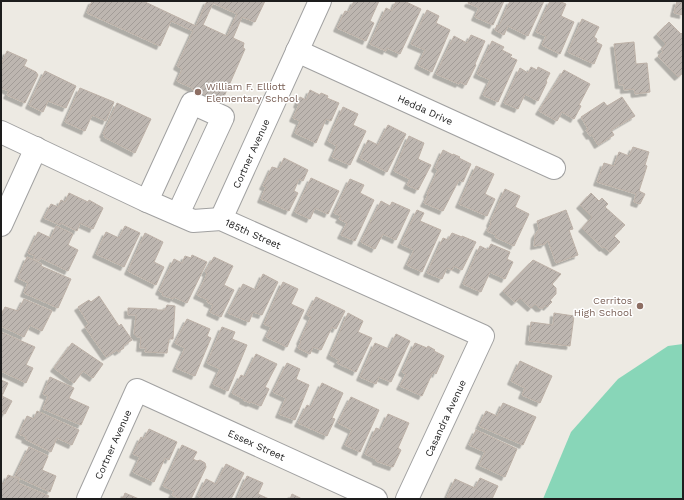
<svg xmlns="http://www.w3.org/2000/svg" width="684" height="500" viewBox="0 0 684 500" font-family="'Work Sans',sans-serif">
<defs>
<pattern id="building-hatch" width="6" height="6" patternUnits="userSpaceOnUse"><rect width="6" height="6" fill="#bdb6b0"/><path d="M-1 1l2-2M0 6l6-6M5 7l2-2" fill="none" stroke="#a29c97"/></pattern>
<filter id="shadow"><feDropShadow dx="-3.5" dy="3.5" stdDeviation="0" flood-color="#0004"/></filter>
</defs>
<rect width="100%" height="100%" fill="#edeae3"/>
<!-- pitch -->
<polygon fill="#88d6b8" points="683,344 683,499 543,499 571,432 618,379 668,346"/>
<!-- building -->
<g fill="url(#building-hatch)" stroke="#bdb1a7" fill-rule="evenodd" filter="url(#shadow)">
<path d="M92,1H143L196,26L207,1H265L255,22L242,17L233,38L244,43L243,48L245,49L223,99L220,98L219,100L217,99L216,102L208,99L209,97L192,89V88L177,81L182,69L177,66L193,31L171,21L160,46L87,13ZM213,3L237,14L227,36L203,25Z"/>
<polygon points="354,1 379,1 370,21 374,23 366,41 337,28 345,11 349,12"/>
<polygon points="396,1 404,1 421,9 400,54 387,48 386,51 370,44 386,8 392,11"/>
<polygon points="469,1 504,1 493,25 475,17 479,8 468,3"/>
<polygon points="510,1 523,1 526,2 526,1 544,1 528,36 508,26 504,35 495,30 497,25 499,26"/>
<polygon points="550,1 559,1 566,4 561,16 574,22 560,54 542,45 546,36 536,32"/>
<polygon points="677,1 683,1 683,15 674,13"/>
<polygon points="427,10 439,16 436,23 450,30 432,72 418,65 425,50 411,44"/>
<polygon points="582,19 599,27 594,37 597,39 596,42 602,45 594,64 568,52"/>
<polygon points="669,22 681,34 683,32 683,73 678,77 658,56 663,52 661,49 666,44 657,34"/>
<polygon points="471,35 485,41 475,64 476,65 466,85 460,82 459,84 436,74 454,36 467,43"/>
<polygon points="492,41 504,47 502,50 512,55 510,57 517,60 498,102 483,95 490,80 477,74"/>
<polygon points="634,42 636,64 647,63 650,92 635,94 634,89 624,90 624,85 619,85 614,44"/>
<polygon points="7,51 27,60 24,66 36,72 38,75 25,103 7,95 9,91 1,88 1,65"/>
<polygon points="531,67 537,70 538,67 550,73 546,81 547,82 538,101 525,94 518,109 504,103 520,68 528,73"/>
<polygon points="564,70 590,84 579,105 581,106 574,119 562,112 557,121 539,111"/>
<polygon points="45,71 76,86 66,108 48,101 43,112 29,105"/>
<polygon points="80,88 114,102 106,121 92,115 85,131 65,122"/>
<polygon points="310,90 320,95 321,93 328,96 327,98 339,103 331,121 326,119 316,143 295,133 300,121 293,118 299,105 297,104 300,97 306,100"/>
<polygon points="622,97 635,116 611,130 614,135 598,145 592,135 590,136 586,130 588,129 581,117 604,102 607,106"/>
<polygon points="117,103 151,119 135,153 104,137 105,135 103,134"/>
<polygon points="343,107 358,114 353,125 366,131 350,165 332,157 337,146 328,141"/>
<polygon points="388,125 406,134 387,172 360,158 368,140 378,145"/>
<polygon points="409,136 424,143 418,159 431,165 418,190 407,185 410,179 394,171"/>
<polygon points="633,147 649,152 645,165 647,166 639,191 645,194 640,204 634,202 636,194 597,182 604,163 614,166 619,152 629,156"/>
<polygon points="443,150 453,155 453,154 460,157 459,158 471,164 463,182 459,180 443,211 424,203 428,195 427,194 438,170 435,168"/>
<polygon points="284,158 308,170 303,181 299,179 294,191 298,193 289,211 261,199 266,187 263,186 272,167 279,169"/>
<polygon points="476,166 494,174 485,194 495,199 487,216 459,204"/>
<polygon points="311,178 339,191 328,214 315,208 310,219 295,212"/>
<polygon points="350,179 364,185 360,193 374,200 355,241 341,235 347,223 339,219 341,216 334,213"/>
<polygon points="505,189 520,196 515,207 529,214 514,246 495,237 496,235 487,231 491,224 490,223"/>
<polygon points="69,193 88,202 89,200 103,208 93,229 80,223 77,231 61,223 60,225 44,218 51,204 58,207 61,200 65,202"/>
<polygon points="591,193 599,201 602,198 608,204 605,207 625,225 614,236 620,242 610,252 604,247 603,248 582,228 592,217 580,205"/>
<polygon points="381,201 390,206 392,202 410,210 396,240 383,234 375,249 361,242"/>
<polygon points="417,210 424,213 420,221 441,230 422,272 407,265 414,250 401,244"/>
<polygon points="566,210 573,229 569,230 578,255 556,263 548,241 545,243 545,244 534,246 535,235 539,229 537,221"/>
<polygon points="56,226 73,234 68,245 78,250 68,271 41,258 39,261 33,258 35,256 28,253 38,232 51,238"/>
<polygon points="125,226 140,233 124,267 96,254 106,232 119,238"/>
<polygon points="145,233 163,242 154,262 164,267 156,285 128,271"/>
<polygon points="452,233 462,237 462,236 476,242 462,270 454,266 452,270 447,268 442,279 427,273 443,238 448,240"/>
<polygon points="491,244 510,252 507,259 513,262 505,279 490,272 481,292 463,284 480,246 488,250"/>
<polygon points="192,255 207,262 187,303 174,297 173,299 162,295 163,293 159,291 174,259 182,263 185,256 191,258"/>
<polygon points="27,257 42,264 41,266 71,279 58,308 24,293 28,283 18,278"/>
<polygon points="214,257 233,266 224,285 234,290 221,317 210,312 213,305 207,302 208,300 197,295 205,279 207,273 205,272"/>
<polygon points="533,260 561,274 552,284 556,288 556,294 550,300 552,302 547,307 545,305 543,308 539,308 535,304 531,308 520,298 515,302 503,291"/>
<polygon points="263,274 278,282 262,315 253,312 249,322 228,313 243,284 256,290"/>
<polygon points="283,282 298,289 291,304 304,310 287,347 266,337 271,327 264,324"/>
<polygon points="99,296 119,326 121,324 132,340 123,346 124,348 118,352 117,350 106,357 85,327 89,324 78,307 89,300 91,302"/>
<polygon points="316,297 345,311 336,329 332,327 321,350 313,347 310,354 298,348 301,342 300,341 311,317 307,315"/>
<polygon points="24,299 52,311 42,331 30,325 24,337 1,326 1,315 5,307 18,311"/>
<polygon points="167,305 175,306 173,339 169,339 167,353 145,352 146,348 140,348 141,337 137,337 134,334 136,315 128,315 128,308 157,309 157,310 165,310"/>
<polygon points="348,313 363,321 358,332 372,338 356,372 337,363 339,360 330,355"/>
<polygon points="554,313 574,316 570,346 529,341 531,322 553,325"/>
<polygon points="187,319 210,329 207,336 211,338 195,376 176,368 185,348 175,343"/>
<polygon points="222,327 235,332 232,339 247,345 228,391 213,384 220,369 207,363"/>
<polygon points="1,332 35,347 26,365 33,368 26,383 1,371"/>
<polygon points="396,334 410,341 391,382 379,377 376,384 360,377 375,343 389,349"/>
<polygon points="72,343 103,364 93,378 83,371 74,383 54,368"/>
<polygon points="415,343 427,348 428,346 435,350 434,351 444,356 436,374 433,372 422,396 400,386 406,374 402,372"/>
<polygon points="256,354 277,364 265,387 269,389 261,406 251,402 250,403 243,400 244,399 232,393 241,375 245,377"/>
<polygon points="520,361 552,376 540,403 522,395 525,388 511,381"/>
<polygon points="287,363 300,369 296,379 309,385 295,420 279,414 286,398 273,392"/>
<polygon points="50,377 74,388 69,398 89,407 81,425 43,409 48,396 43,394"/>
<polygon points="1,380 8,383 2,396 12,401 5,414 1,412"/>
<polygon points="322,383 343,393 332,418 335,419 327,436 298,423 307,405 311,407"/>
<polygon points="351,397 379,410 360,452 345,445 352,430 338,423"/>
<polygon points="503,403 536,417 523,445 479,426 486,411 497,416"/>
<polygon points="37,411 79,430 72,445 57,438 51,452 25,439 26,437 19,434 27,416 34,419"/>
<polygon points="388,414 409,423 398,448 401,450 393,467 376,461 376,459 365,454 376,428 381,430"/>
<polygon points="149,429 177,442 169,460 165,458 154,482 133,472 140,457 133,454 141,437 144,439"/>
<polygon points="476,430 517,449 505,477 479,465 485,452 469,445"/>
<polygon points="182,445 197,452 193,459 197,461 200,460 205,463 206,467 191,499 181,499 172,495 174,491 163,486"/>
<polygon points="29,447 48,456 42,470 56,476 50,492 15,476"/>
<polygon points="226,464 244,473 231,499 203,499 198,496 206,479 216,484"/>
<polygon points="8,475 19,479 18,483 49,496 47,499 1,499 1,482 4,484"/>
<polygon points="247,476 263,483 258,494 269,499 237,499"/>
<polygon points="480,478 498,486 492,499 451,499 447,497 455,479 475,488"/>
<polygon points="125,493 139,499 121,499 122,497 123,498"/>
<polygon points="292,494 302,499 290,499"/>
</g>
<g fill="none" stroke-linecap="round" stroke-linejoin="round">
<defs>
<g id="minor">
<path id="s1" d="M297,51L554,168"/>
<path id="s2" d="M1,132L147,201L193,221L221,219L483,336L407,499"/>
<polyline points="147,201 192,103 223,117 178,214"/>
<path id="s3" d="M221,219L320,1"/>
<polyline points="1,225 36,148"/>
<path id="s4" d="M88,499L137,390L376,499"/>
</g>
</defs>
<!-- minor casing -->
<use href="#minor" stroke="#a1a1a1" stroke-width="24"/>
<!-- minor -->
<use href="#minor" stroke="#fff" stroke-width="22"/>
</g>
<!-- markers -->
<g fill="#8d6e63" stroke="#fff" stroke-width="1.5">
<circle cx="198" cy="92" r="4"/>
<circle cx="640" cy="306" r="4"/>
</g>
<g text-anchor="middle" stroke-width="3" stroke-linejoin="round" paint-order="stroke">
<!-- education labels -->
<g font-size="10" fill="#785e54" stroke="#fff" text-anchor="start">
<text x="206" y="90">William F. Elliott<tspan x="206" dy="12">Elementary School</tspan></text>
<text x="632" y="304" text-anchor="end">Cerritos<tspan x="632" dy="12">High School</tspan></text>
</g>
<!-- street labels -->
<g font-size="10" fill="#1d1d1d" stroke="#fff">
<text dy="4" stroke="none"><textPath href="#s1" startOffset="141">Hedda Drive</textPath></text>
<text dy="4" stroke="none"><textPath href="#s3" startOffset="72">Cortner Avenue</textPath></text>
<text dy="4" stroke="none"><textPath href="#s2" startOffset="275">185th Street</textPath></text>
<text transform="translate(445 418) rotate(-65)" y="4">Casandra Avenue</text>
<text dy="4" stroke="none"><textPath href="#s4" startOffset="60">Cortner Avenue</textPath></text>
<text dy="4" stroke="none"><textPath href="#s4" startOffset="251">Essex Street</textPath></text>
</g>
</g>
<!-- border -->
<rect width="684" height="500" fill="none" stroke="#1d1d1d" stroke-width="4"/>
</svg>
